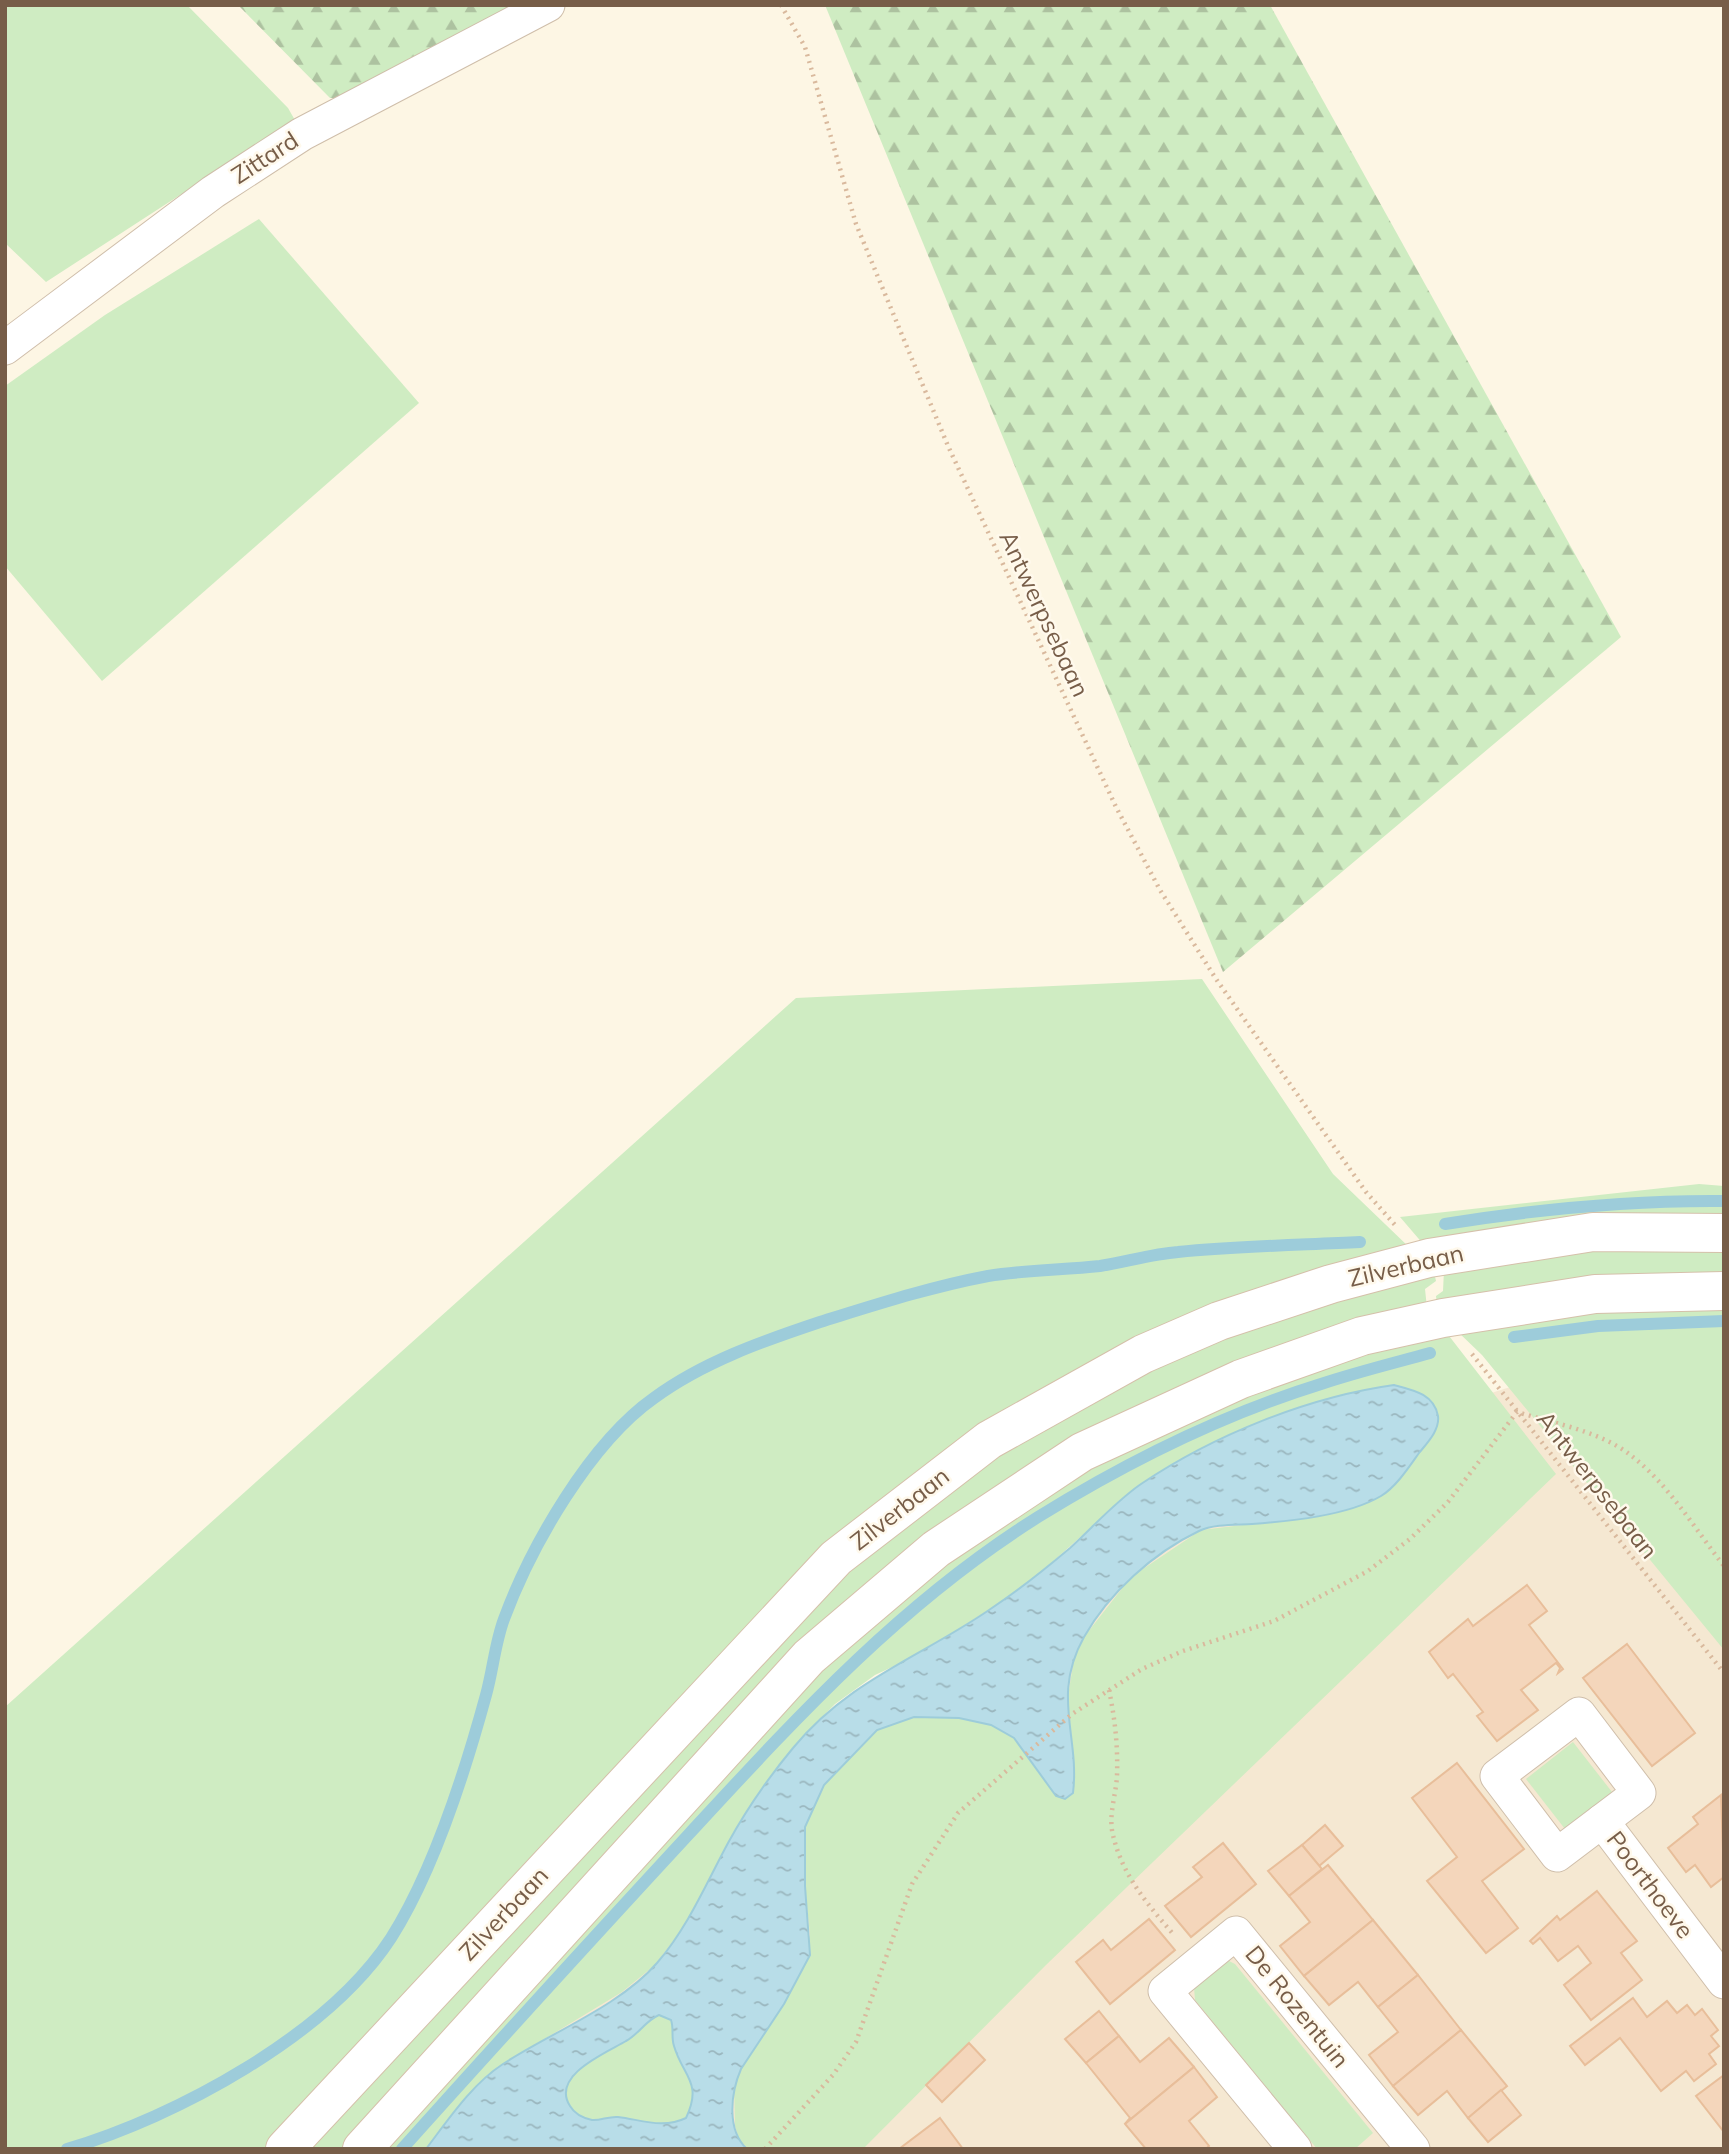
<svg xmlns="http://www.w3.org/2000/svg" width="1729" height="2154" viewBox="0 0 1729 2154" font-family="Mulish,sans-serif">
<defs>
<pattern id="forest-firs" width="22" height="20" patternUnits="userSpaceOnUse" patternTransform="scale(1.75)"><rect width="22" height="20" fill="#cfecc2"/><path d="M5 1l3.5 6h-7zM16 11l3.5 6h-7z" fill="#adc2a0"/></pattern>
<pattern id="water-ripples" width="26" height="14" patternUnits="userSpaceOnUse" patternTransform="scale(1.75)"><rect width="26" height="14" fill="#b8dde8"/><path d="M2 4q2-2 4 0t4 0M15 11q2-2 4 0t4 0" fill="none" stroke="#9ab6be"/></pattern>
</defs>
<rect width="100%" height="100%" fill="#fdf6e4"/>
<!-- residential -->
<polygon fill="#f5e8d2" points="1523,1383 1724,1623 1724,2149 453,2149 749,1805 1291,1456"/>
<!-- grass -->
<g fill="#cfecc2">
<polygon points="5,5 187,5 288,108 296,122 289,131 180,195 46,282 5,243"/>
<polygon points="259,219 419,403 102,681 5,566 5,386 105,315"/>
<polygon points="1202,979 1333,1174 1411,1249 953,1450 272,2149 5,2149 5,1707 796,998"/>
<polygon points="1699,1184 1724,1186 1724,1218 1424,1245 1400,1217"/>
<polygon points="1724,1245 1724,1277 1437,1306 1436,1296 1443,1291 1444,1270 1513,1255"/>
<polygon points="1434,1272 1436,1281 1425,1289 1427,1308 969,1512 344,2149 304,2149 806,1606 968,1473 1117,1383 1236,1330"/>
<polygon points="1724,1303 1724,1650 1482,1355 1456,1330 1623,1306"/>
<polygon points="1446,1332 1556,1474 1046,1965 863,2149 747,2149 740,2143 735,2126 734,2085 741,2069 784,2004 810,1935 805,1886 805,1827 824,1785 877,1730 914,1717 959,1718 991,1725 1014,1738 1056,1796 1072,1755 1067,1702 1074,1659 1084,1637 1131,1577 1201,1530 1326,1515 1381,1496 1398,1479 1434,1433 1139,1485 1023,1588 918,1655 875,1675 835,1704 793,1747 752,1805 682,1929 655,1965 622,1992 500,2066 460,2105 426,2149 377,2149 795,1690 932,1568 1088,1466 1269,1383"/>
<polygon points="1573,1742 1612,1792 1565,1829 1526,1779"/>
<polygon points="1229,1961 1235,1964 1373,2133 1355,2149 1317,2149 1195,2000 1194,1987"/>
<path d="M659,2015L670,2019C674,2027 671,2033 673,2041C682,2073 703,2082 686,2118C663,2129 642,2120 618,2117C609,2116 600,2121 591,2119C583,2118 574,2113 569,2106C550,2075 608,2052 626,2041C639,2034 645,2021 659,2015Z"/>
</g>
<!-- forest -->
<g fill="url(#forest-firs)">
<polygon points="238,5 515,5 338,98 330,98"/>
<polygon points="825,5 1270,5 1621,637 1223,972"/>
</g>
<!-- water -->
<path fill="url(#water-ripples)" stroke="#9dccda" stroke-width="2" fill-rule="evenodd" d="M1394,1385C1413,1390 1434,1394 1438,1416C1440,1430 1427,1443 1419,1453C1409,1467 1396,1487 1381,1496C1347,1516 1290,1521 1252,1524C1236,1525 1214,1524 1199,1531C1153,1553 1109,1593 1084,1637C1051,1696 1080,1736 1073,1793L1065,1799L1056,1796L1014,1738L991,1725L959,1718L914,1717L877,1730L824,1785L805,1827V1886L810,1955L784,2004L741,2069C731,2092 726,2130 747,2149H426C448,2120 472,2084 503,2064C550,2033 620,2006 657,1963C688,1927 706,1884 728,1843C746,1810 769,1777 793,1748C849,1680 919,1658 989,1610C1018,1591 1044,1570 1070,1548C1093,1527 1115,1502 1141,1484C1214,1435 1308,1397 1394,1385ZM659,2015L671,2020C674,2028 671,2037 674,2046C683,2077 703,2082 686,2118C663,2129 642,2120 618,2117C609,2116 600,2121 592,2120C583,2118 574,2113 570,2106C550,2075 608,2052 626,2041C639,2034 645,2021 659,2015Z"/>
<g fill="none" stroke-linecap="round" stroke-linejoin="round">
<!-- stream -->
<g stroke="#9dccda" stroke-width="12">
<path d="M1445,1224C1538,1209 1630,1200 1724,1201"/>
<polyline points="1514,1337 1598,1326 1724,1321"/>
<path d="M67,2149C176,2117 328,2035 391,1938C433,1872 465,1772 486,1695C493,1670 495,1643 504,1619C531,1546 590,1443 654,1398C703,1362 763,1341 820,1322C875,1305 930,1287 988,1276C1025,1270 1063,1270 1100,1266C1126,1262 1152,1254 1178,1252C1238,1246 1300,1245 1360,1242"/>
<path d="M402,2149C497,2043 593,1938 689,1834C798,1716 901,1603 1038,1517C1127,1462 1221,1415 1321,1384C1357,1372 1394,1363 1430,1353"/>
</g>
</g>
<!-- building -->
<g fill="#f4d6bb" stroke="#e8be9a" stroke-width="2">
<polygon points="1527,1585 1547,1611 1529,1625 1563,1669 1558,1673 1560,1668 1556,1663 1521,1690 1538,1710 1497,1741 1477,1716 1483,1712 1453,1674 1448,1678 1429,1652 1468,1619 1473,1626"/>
<polygon points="1627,1644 1695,1733 1652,1766 1583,1678"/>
<polygon points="1457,1763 1524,1849 1482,1881 1518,1928 1486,1953 1427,1881 1457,1857 1412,1798"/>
<polygon points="1721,1795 1724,1877 1711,1887 1695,1865 1686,1872 1668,1848 1698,1824 1693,1817"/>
<polygon points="1325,1825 1343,1846 1319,1866 1302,1845"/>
<polygon points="1223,1843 1256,1884 1191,1937 1165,1906 1202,1877 1193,1867"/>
<polygon points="1302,1845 1322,1869 1289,1896 1268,1871"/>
<polygon points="1328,1865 1373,1920 1304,1976 1280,1946 1310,1922 1289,1896"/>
<polygon points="1597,1891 1637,1941 1621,1953 1642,1980 1591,2020 1564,1985 1591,1963 1578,1946 1558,1961 1540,1938 1533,1944 1530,1941 1557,1916 1560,1920"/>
<polygon points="1149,1919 1175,1950 1110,2004 1076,1962 1103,1940 1111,1950"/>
<polygon points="1373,1920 1418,1975 1378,2007 1358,1982 1329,2005 1304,1976"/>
<polygon points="1418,1975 1461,2030 1393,2086 1369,2055 1398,2032 1378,2007"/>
<polygon points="1633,1998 1647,2017 1667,2001 1677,2013 1687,2005 1695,2015 1702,2009 1718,2030 1711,2036 1719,2046 1709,2054 1716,2064 1694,2081 1686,2071 1661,2091 1620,2038 1585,2065 1570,2046"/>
<polygon points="1099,2011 1119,2036 1086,2063 1065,2039"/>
<polygon points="1461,2030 1507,2086 1468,2118 1447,2091 1418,2115 1393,2086"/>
<polygon points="1119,2036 1140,2062 1169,2038 1194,2067 1125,2124 1130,2118 1086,2063"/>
<polygon points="969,2043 985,2060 942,2102 926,2085"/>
<polygon points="1194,2067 1217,2097 1189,2121 1209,2146 1206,2149 1146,2149 1125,2124"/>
<polygon points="1724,2075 1724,2132 1696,2096"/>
<polygon points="1501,2090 1521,2115 1488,2142 1468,2118"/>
<polygon points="940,2118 963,2149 899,2149"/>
</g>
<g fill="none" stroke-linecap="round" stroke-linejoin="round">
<defs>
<g id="street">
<polyline points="5,348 213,192 302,134 548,5"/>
<polygon points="1579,1714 1639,1793 1557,1855 1497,1776"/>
<polyline points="1602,1821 1724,1982"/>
<polyline points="1295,2149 1165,1991 1236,1933 1413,2149"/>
</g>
<g id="secondary">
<polyline points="285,2149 836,1558 989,1440 1143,1354 1219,1321 1331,1284 1429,1258 1593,1232 1724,1233"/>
<polyline points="362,2149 809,1657 936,1549 1082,1452 1241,1379 1362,1336 1443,1318 1595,1294 1724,1291"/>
</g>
</defs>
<!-- street casing -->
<use href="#street" stroke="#cfbeaa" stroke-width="35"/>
<!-- secondary casing -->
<use href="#secondary" stroke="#d5c0aa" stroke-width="40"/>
<!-- path -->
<g stroke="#d9b99d" stroke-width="4.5" stroke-dasharray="2 5" stroke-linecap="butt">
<polyline points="781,5 805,47 856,224 948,446 1116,807 1160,890 1216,979 1366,1192 1395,1225"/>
<polyline points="1472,1354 1724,1673"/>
<path d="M1109,1690C1115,1719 1118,1746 1117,1776C1116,1795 1108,1816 1113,1835C1122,1875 1148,1905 1174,1935"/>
<path d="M765,2149L833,2075L856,2042L912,1884L958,1813L1072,1714L1142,1669L1183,1651L1274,1621L1368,1571L1410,1539L1448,1502L1517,1412C1553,1423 1599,1431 1629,1454C1667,1482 1695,1529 1724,1566"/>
</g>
<!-- street -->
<use href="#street" stroke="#fff" stroke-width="33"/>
<!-- secondary -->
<use href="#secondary" stroke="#fff" stroke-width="38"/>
</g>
<g text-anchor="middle" stroke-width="5" stroke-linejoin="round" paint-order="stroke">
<!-- street labels -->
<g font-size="24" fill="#775d48" stroke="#fff9ec">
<text transform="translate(265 158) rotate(-33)" y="8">Zittard</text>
<text transform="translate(1044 614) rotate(65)" y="8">Antwerpsebaan</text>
<text transform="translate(1406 1266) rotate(-13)" y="8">Zilverbaan</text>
<text transform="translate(1597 1485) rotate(52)" y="8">Antwerpsebaan</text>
<text transform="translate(900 1509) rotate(-38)" y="8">Zilverbaan</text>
<text transform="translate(1650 1885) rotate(53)" y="8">Poorthoeve</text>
<text transform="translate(504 1914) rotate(-47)" y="8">Zilverbaan</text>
<text transform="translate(1297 2007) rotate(51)" y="8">De Rozentuin</text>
</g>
</g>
<!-- border -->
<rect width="1729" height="2154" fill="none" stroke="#775d48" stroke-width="14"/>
</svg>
